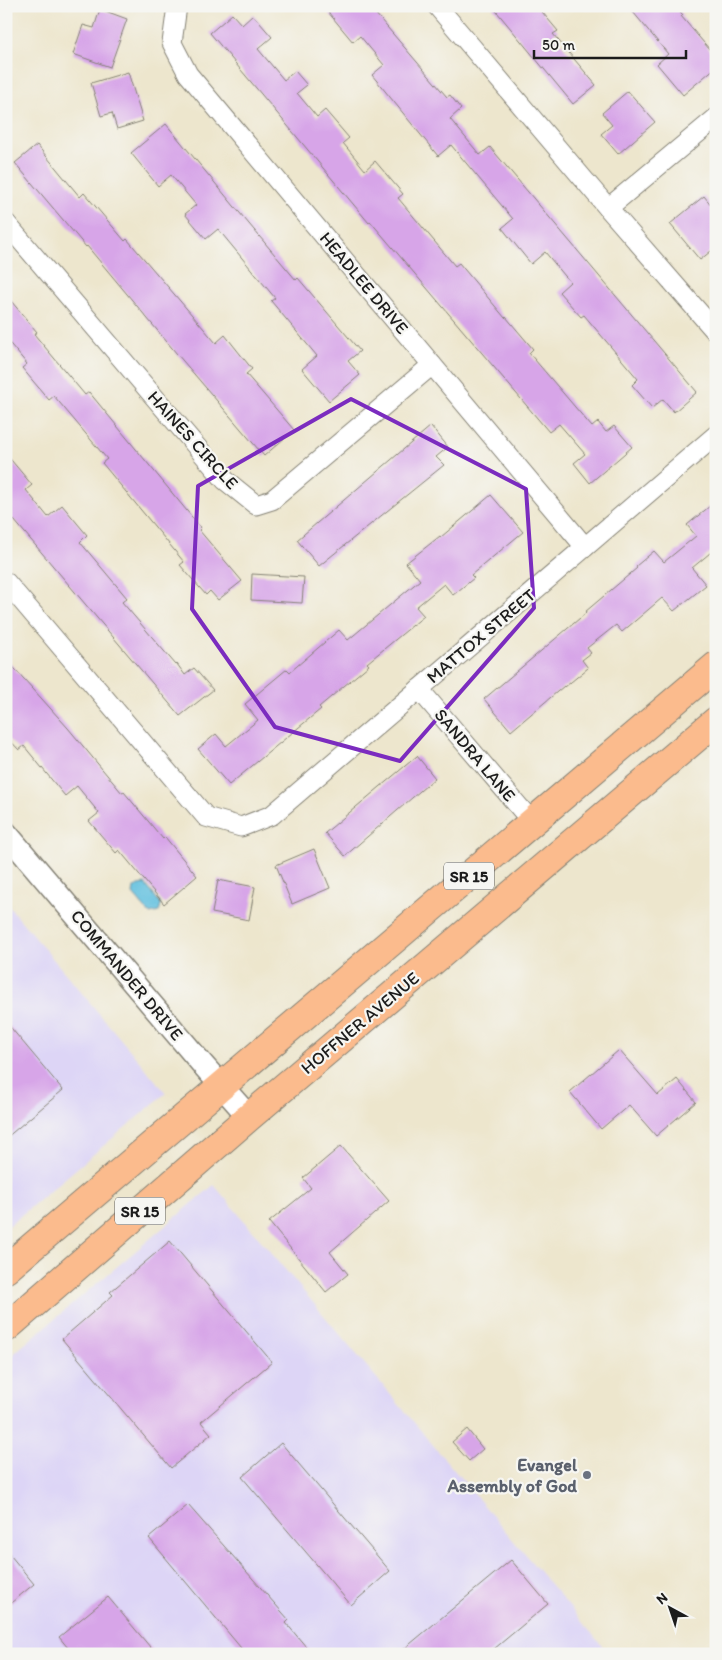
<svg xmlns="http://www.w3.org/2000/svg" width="722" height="1660" viewBox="0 0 722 1660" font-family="Itim,sans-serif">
<rect width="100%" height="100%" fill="#f6f6f2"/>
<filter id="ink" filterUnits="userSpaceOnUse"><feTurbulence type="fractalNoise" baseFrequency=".02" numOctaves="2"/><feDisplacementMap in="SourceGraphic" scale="10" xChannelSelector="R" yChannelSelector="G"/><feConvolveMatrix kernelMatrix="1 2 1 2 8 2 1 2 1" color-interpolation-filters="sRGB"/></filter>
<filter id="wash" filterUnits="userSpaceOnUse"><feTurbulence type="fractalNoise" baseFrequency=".0096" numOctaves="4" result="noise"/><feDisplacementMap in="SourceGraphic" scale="20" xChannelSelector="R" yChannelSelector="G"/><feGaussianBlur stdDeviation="1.12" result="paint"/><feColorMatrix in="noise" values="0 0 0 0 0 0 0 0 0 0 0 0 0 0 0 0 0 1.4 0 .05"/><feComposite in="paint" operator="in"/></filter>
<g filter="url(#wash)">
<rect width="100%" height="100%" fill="#ede6cd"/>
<!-- built -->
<g fill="#ddd5f6">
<polygon points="6,903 166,1093 6,1228"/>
<polygon points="214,1185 609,1654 6,1654 6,1360"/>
</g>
<!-- water -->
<polygon fill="#61c0df" stroke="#3e6e7e" points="145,884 161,904 159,912 150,914 133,894 134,888 138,885"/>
<g id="blocks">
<!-- building -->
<g fill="#d7a5e8">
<polygon points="323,6 369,6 447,97 450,95 461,109 450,119 480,155 490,147 697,392 674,412 663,399 652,408 632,385 638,379 584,315 581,317 559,292 570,282 545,252 531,264 502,228 513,219 451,145 438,156 372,75 384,65 360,36 353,42"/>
<polygon points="492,6 537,6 558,31 553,34 596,85 573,104"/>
<polygon points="628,6 675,6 683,15 681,16 716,57 716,67 683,95 657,64 668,54"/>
<polygon points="100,9 127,19 110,67 73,54 83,25 94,28"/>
<polygon points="232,14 242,25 253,15 272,37 258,49 284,80 295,71 307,85 297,93 317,117 325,110 349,138 343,143 365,170 375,161 403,194 398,198 455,266 459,263 505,318 506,317 533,349 529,353 592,427 598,422 606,432 614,426 632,447 590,483 574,463 585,454 559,424 549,432 370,221 369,223 210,33"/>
<polygon points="128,72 143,121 117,129 112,113 101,116 91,83"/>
<polygon points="628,91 655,122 618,154 601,134 612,125 602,113"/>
<polygon points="166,124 249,224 296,280 298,278 360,351 348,361 360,375 329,401 302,369 317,356 271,301 275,298 218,229 206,239 185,214 196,205 171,175 158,186 131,153"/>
<polygon points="37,145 80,197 84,193 125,241 127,239 216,343 225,335 252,369 246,374 294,430 264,456 177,354 87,246 86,247 15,163"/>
<polygon points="704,196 716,211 716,247 700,260 670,224"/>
<polygon points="6,295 37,332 34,334 85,395 89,392 201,528 199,530 242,581 218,600 210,591 206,595 180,565 184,562 102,463 107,459 54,396 49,400 22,368 27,364 6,339"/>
<polygon points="431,426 448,447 436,457 444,465 319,566 297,540"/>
<polygon points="6,454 32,485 26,490 48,517 62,505 87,535 80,542 127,598 122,602 176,665 177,664 185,675 194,668 213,690 180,716 14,520 13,521 6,512"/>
<polygon points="491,495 523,532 471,575 474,578 453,595 444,584 416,607 424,616 367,663 369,665 319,707 321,709 229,785 198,749 216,734 226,746 258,720 245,704 287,669 290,672 339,630 348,640 420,580 406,563 440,536 441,537"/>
<polygon points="716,501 716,548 692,568 706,585 674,611 662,598 622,632 616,625 587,648 591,653 582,660 588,668 565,687 564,686 511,731 484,699 586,613 585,612 637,568 636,566 654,551 664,562 696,536 687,525"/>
<polygon points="252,574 304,577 302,603 251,600"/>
<polygon points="6,659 68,728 122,793 124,792 163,839 165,837 197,876 164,904 119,850 116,853 89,821 99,813 77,786 65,796 24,746 19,750 6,736"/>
<polygon points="417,756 435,778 345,856 325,833"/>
<polygon points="314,849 330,888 292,904 276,865"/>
<polygon points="218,880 255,887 249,920 212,913"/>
<polygon points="6,1022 63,1090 6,1138"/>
<polygon points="619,1050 658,1095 677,1079 696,1102 656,1136 629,1105 601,1129 570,1092"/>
<polygon points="341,1146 389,1201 330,1252 348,1274 326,1292 269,1222 311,1188 303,1178"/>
<polygon points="170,1241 272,1362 201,1422 211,1434 171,1468 62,1339 113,1295 110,1292"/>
<polygon points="467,1429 483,1449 469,1461 452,1442"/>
<polygon points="281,1443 390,1571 351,1605 242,1477"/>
<polygon points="188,1505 289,1620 286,1623 312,1654 246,1654 149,1538"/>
<polygon points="6,1550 34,1584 6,1607"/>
<polygon points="511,1560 548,1604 488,1654 398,1654"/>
<polygon points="108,1597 156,1654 73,1654 59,1637"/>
</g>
</g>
</g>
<g filter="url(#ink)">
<use href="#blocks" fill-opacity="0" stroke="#848174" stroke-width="1"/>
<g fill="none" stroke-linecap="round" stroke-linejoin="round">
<defs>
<g id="minor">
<polyline points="177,6 172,43 188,74 585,547"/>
<polyline points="437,6 608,208 716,332"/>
<polyline points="608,208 716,118"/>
<polyline points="6,223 225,480 256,505 272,500 432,365"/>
<polyline points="6,582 206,817 241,827 272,815 716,435"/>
<polyline points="419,689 532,822"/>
</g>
<polyline id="tertiary" points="6,833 203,1065 249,1117"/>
<g id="primary">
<polyline points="6,1269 716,666"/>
<polyline points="6,1328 249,1117 716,721"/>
</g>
</defs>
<!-- minor casing -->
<use href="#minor" stroke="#848174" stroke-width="21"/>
<!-- tertiary casing -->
<use href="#tertiary" stroke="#848174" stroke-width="25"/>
<!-- primary casing -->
<use href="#primary" stroke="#848174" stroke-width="30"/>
<!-- minor -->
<use href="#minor" stroke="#fff" stroke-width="19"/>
<!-- tertiary -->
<use href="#tertiary" stroke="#fff" stroke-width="22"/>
<!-- primary -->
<use href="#primary" stroke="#fbbb8d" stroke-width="28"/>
</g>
</g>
<!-- marked area -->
<path fill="none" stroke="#7b2cbf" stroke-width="4" stroke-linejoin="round" d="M351,399L526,489L534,608L400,761L275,727L192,609L198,486Z"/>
<!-- markers -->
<circle fill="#6b7280" stroke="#f6f6f2" stroke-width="2" cx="587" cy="1475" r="5"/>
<g text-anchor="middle" stroke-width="4.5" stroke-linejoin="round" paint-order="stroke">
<!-- shield labels -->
<g fill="#f6f6f2" stroke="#5d5d5c" stroke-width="1">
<rect x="444" y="862.5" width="50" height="27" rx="4"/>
<rect x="115" y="1197.5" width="50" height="27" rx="4"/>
</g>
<g font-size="16" font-weight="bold" fill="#1c1c1c">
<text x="469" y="882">SR 15</text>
<text x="140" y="1217">SR 15</text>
</g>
<!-- street labels -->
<g font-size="18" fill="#1c1c1c" stroke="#f6f6f2">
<text transform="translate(364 283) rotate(50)" y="6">HEADLEE DRIVE</text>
<text transform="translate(193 440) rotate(48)" y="6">HAINES CIRCLE</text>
<text transform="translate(481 636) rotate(-40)" y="6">MATTOX STREET</text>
<text transform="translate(475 755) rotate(50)" y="6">SANDRA LANE</text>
<text transform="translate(127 975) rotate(50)" y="6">COMMANDER DRIVE</text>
<text transform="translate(360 1023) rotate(-40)" y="6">HOFFNER AVENUE</text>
</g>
<!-- worship labels -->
<g font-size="18" font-weight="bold" fill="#5b616d" stroke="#f6f6f2" text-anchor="end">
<text x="577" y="1471">Evangel<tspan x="577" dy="21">Assembly of God</tspan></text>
</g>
</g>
<!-- margin -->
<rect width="722" height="1660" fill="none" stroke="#f6f6f2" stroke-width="25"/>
<!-- north arrow -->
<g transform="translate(670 1608) rotate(320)" stroke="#f6f6f2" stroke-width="4" paint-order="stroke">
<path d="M0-4L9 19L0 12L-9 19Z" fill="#1c1c1c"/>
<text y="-8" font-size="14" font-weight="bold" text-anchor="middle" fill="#1c1c1c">N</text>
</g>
<!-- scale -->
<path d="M534 50v8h152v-8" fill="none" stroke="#1c1c1c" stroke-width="2.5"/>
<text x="542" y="50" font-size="15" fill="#1c1c1c" stroke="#f6f6f2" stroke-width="4" paint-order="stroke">50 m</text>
</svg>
